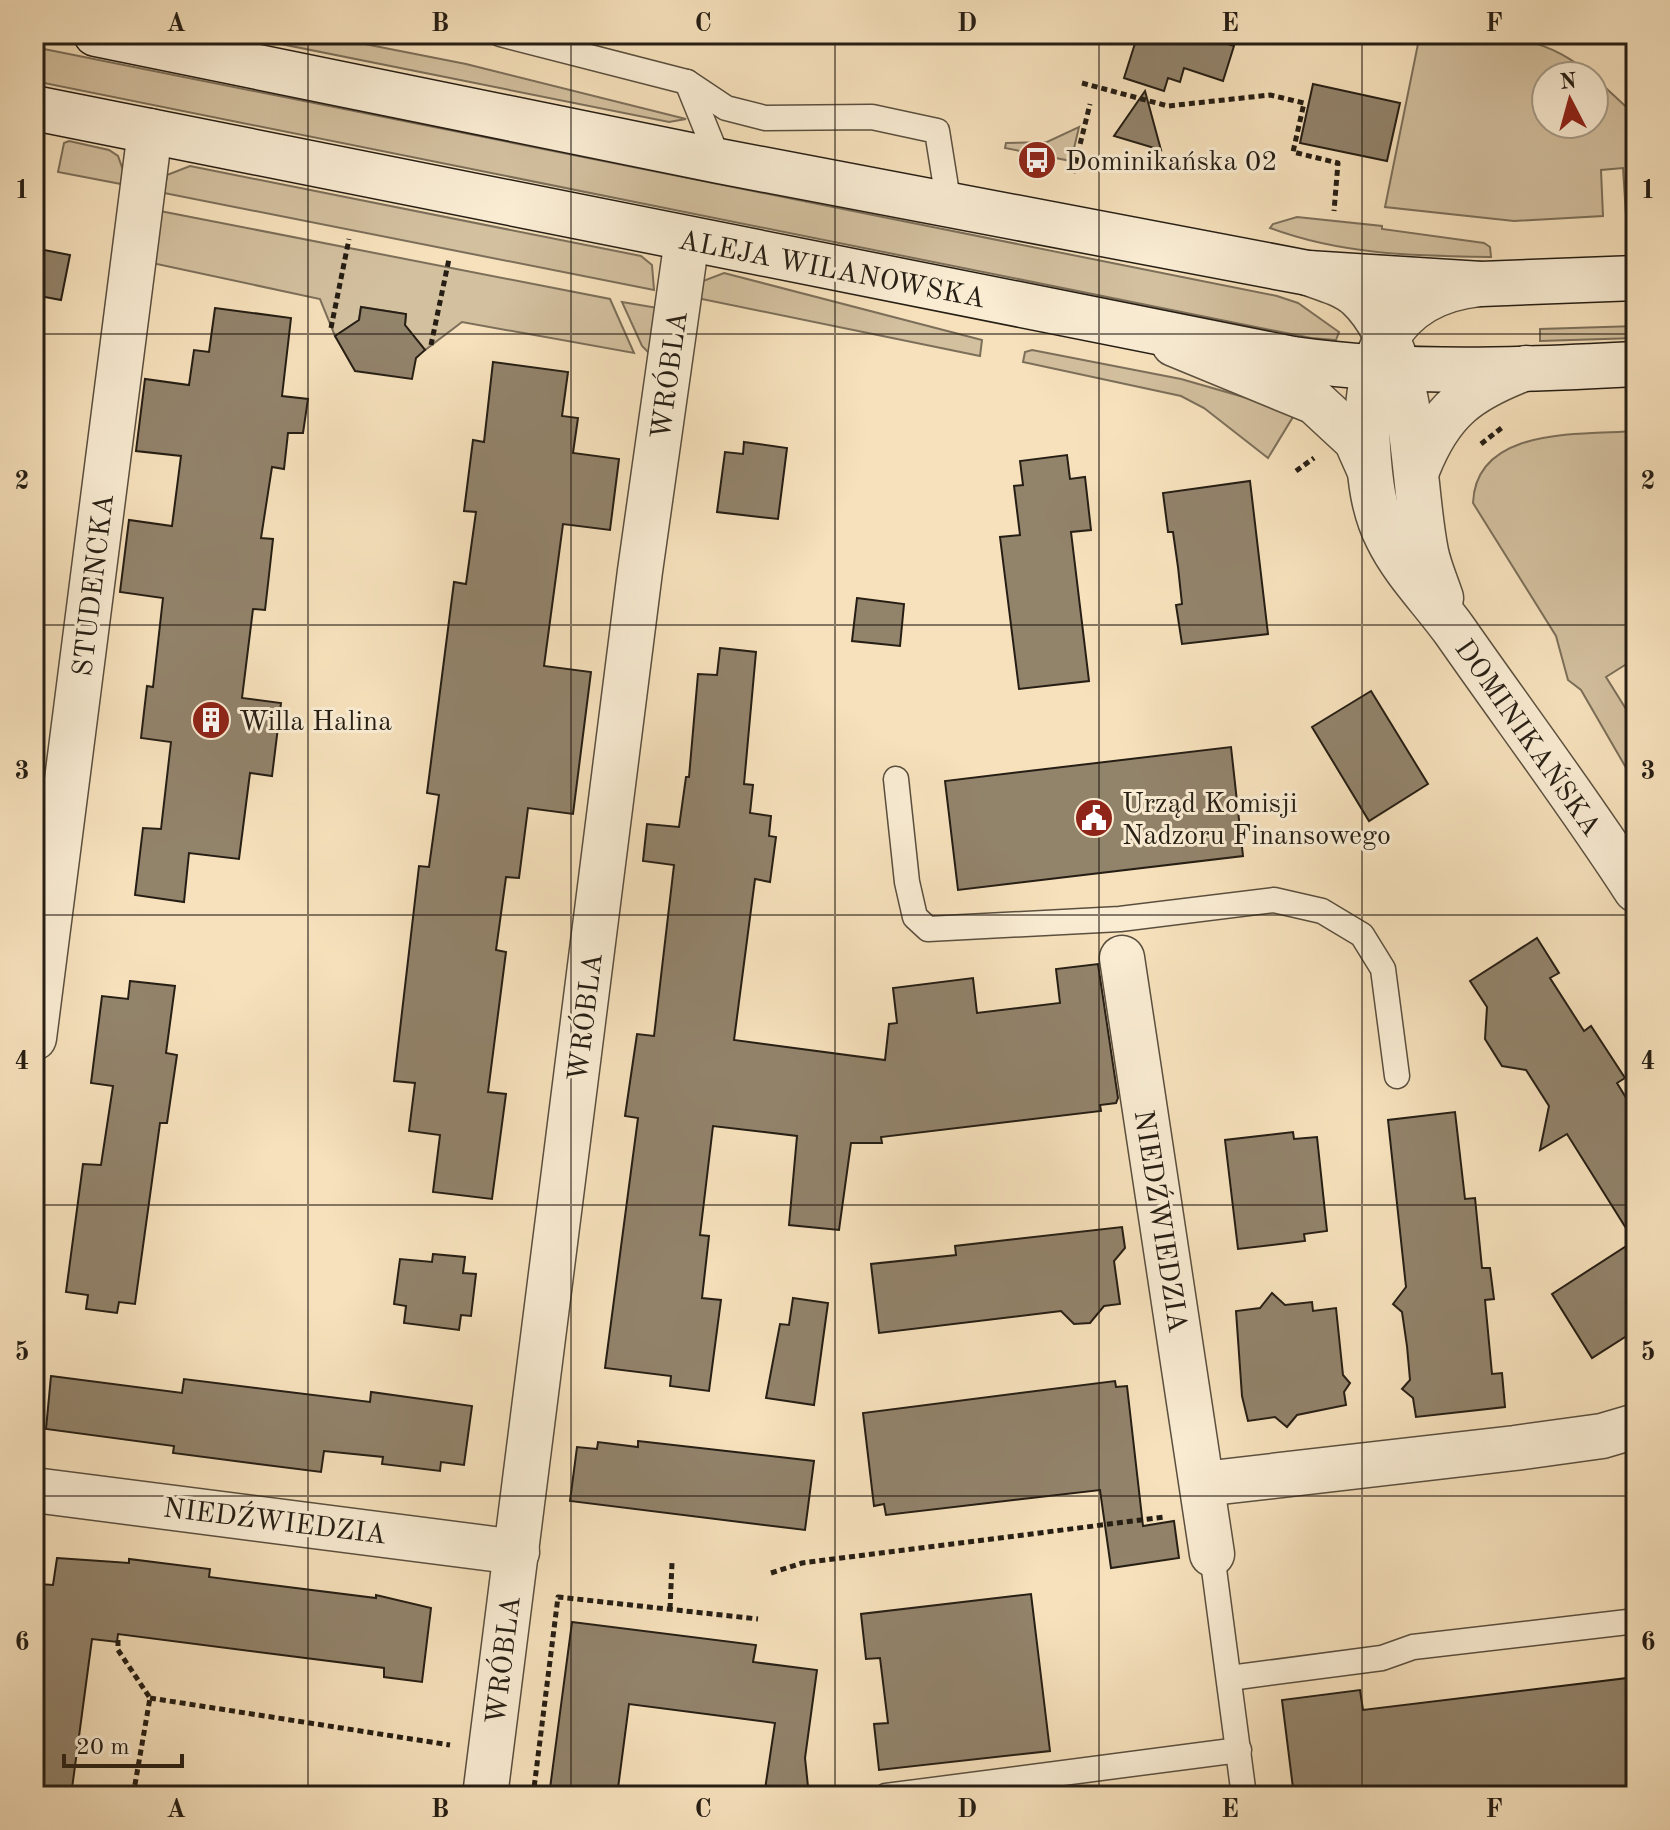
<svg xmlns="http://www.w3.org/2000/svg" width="1670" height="1830" viewBox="0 0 1670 1830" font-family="'Old Standard TT',serif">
<rect width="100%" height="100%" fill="#f6e1bc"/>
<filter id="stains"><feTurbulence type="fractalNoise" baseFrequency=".0025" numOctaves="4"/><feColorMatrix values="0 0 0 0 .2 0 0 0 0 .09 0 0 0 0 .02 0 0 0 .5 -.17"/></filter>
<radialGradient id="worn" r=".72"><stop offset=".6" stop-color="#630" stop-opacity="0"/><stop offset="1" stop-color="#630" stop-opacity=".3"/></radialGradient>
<!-- green -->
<g fill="#d3c09f" stroke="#7c6f5a" stroke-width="2">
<polygon points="231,34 314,34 466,64 686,119 669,122"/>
<path d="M1420,34C1485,34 1542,30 1592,76H1546V124H1594V77L1636,116V215H1626L1623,168L1601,170L1603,216L1514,221L1385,207Z"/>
<polygon points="34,47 1277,296 1298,303 1339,332 1336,340 1311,338 34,81"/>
<polygon points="1079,127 1071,161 1005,148 1006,143 1047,142"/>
<polygon points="69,141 109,150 118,156 123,170 121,184 58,172 64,143"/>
<polygon points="190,166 641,256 652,265 654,290 164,193 167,175"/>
<polygon points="160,211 610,299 634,353 462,322 425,350 405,325 406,314 361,307 359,320 335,336 320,299 152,263"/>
<path d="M1297,217L1382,226V229L1484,243L1490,247L1491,257C1416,256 1342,255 1270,228L1273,224Z"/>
<polygon points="724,273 982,340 980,356 697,298 703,281"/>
<polygon points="622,302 658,308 649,353 642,346"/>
<polygon points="1636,326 1636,338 1540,341 1540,329"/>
<polygon points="1032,350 1181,379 1296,412 1268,458 1204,408 1181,396 1023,362 1025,352"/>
<path d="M1636,431V658L1606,677L1636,725V785L1581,690L1568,680L1556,636L1473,503C1476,426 1581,435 1636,431Z"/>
</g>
<!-- building -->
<g fill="#92836b" stroke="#261e14" stroke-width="2">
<polygon points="1138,34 1197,34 1234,46 1223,81 1184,68 1180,82 1168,78 1164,91 1124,78"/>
<polygon points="1313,84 1400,103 1387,161 1300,143"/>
<polygon points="1145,91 1161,150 1114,136"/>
<polygon points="34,248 70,255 61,300 34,295"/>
<polygon points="361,307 406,314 405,325 425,350 416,358 412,379 355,371 335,336 359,320"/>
<polygon points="215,308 291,318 282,396 308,399 303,433 288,433 284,469 272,467 261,538 273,539 269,575 265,610 253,609 242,698 281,703 272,776 250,773 239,859 189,853 184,902 135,895 143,828 161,829 171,742 141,738 147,686 153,687 163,598 120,592 129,520 172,526 181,456 136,451 145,379 189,385 194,350 209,352"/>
<polygon points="493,362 568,372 562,416 578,418 573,453 619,459 610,530 563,524 544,666 591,672 573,814 528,808 519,878 506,877 496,950 506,952 488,1092 506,1094 492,1199 433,1192 440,1135 409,1131 415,1083 394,1081 419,866 429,867 439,795 427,793 454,582 466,584 476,512 464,511 473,440 484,442"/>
<polygon points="744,442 787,448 778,519 717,512 725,452 743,454"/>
<polygon points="1067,455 1070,479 1085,477 1091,530 1071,532 1089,681 1019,689 1000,537 1020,535 1014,486 1023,485 1020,461"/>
<polygon points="1250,481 1268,634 1182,644 1176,605 1182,604 1178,567 1173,532 1168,532 1163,493"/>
<polygon points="857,598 904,604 900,646 852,641"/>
<polygon points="720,648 756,652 744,784 753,785 750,813 771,816 769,836 776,837 770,882 755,879 734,1040 885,1060 889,1024 897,1023 893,988 973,978 977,1013 1060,1003 1056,969 1098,964 1118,1098 1116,1103 1100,1105 1101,1111 881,1137 882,1143 851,1143 839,1230 789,1225 797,1136 713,1126 700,1235 709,1236 702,1298 721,1300 709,1391 670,1386 671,1376 605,1368 638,1118 625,1116 637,1034 654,1036 674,865 643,861 647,824 679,827 686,777 689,777 698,674 717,675"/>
<polygon points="1371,691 1428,784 1369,821 1312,727"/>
<polygon points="1231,747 1243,856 958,890 945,781"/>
<polygon points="1537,938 1559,973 1550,978 1584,1031 1591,1026 1625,1078 1617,1083 1636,1114 1636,1330 1592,1358 1552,1294 1634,1241 1567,1134 1540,1150 1549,1106 1526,1070 1502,1066 1485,1039 1487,1007 1470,981"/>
<polygon points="130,981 175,986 166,1053 177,1055 167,1123 160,1123 135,1304 119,1302 117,1313 86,1309 88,1295 66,1292 83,1164 101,1165 113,1086 91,1083 102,996 128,999"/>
<polygon points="1455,1112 1465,1199 1475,1198 1482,1268 1490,1268 1494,1299 1485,1300 1492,1374 1502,1373 1505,1407 1416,1417 1413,1398 1402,1389 1410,1380 1407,1346 1402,1312 1393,1304 1406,1287 1388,1120"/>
<polygon points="1293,1132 1294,1139 1317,1137 1327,1231 1304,1234 1305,1241 1238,1249 1225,1140"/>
<polygon points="1122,1227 1125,1248 1114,1261 1120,1304 1104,1306 1090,1323 1074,1324 1061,1311 879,1333 871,1264 956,1255 955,1246"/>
<polygon points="433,1254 465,1257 463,1273 476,1274 471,1316 461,1315 459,1330 404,1323 406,1306 394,1304 400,1259 432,1262"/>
<polygon points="1272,1293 1285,1305 1312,1302 1313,1311 1336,1308 1343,1375 1350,1383 1344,1392 1346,1405 1297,1415 1287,1427 1275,1417 1248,1421 1242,1396 1236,1311 1260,1308"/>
<polygon points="793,1298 828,1303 814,1405 766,1398 780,1324 789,1325"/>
<polygon points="51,1376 182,1393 184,1379 370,1402 371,1392 472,1406 464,1465 441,1462 440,1471 382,1464 383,1457 324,1451 321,1472 173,1453 174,1446 46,1429"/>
<polygon points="1115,1381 1116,1387 1127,1386 1143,1526 1174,1521 1179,1558 1111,1568 1100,1490 886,1515 884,1504 874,1506 863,1413"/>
<polygon points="638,1441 814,1461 805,1530 570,1501 577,1447 597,1449 598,1442 638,1447"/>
<polygon points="57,1558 129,1563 129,1559 210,1569 209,1577 376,1598 376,1595 431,1608 422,1682 384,1677 384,1668 118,1634 117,1642 92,1639 71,1796 34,1796 34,1617 39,1584 53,1585"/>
<polygon points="1031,1594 1050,1751 879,1770 874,1724 888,1723 880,1658 866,1659 861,1614"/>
<polygon points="572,1622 756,1645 753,1662 817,1670 805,1758 809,1796 764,1796 775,1723 629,1704 617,1796 549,1796"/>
<polygon points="1636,1677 1636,1796 1294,1796 1282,1700 1360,1690 1363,1710"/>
</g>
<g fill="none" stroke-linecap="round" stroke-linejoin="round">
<defs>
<g id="service">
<polyline points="500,34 687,82 726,108 765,118 872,117 937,131 949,206"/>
<polyline points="687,82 719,161"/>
<polyline points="896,779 907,882 915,917 928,929 1120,919 1274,900 1322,911 1362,935 1383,969 1397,1076"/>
<polyline points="1212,1554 1244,1796"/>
<polyline points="1230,1678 1382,1658 1413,1647 1636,1621"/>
<polyline points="886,1796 1239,1750"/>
</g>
<g id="minor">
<path d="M1308,273C1325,279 1344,284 1358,296C1418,352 1411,478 1426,552C1429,567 1436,583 1441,598"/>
<path d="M1479,284C1385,294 1363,366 1368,448C1370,479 1373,509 1387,537C1404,572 1432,599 1455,631C1515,717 1579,802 1636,890"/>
<polyline points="1174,344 1315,402 1356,440 1368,467"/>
<path d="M1418,468C1441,410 1468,390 1526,368"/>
<polyline points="1122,958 1212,1554"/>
<polyline points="34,1038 150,131"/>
<polyline points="1203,1484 1515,1448 1602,1436 1636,1426"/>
<polyline points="34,1490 517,1552"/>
<polyline points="485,1796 640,571 687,239"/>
</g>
<g id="secondary">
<polyline points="96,34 719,161 1308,273 1481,284 1636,278"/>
<path d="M34,108L1293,359C1407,375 1522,370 1636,364"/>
</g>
</defs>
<!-- service casing -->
<use href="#service" stroke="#5a4f3e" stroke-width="27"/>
<!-- minor casing -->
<use href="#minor" stroke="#5a4f3e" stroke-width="47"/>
<!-- secondary casing -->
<use href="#secondary" stroke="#261e14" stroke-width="47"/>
<!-- path -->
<g stroke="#261e14" stroke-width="5" stroke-dasharray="6 4" stroke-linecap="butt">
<polyline points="1082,83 1168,106 1270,95 1304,103 1293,152 1338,163 1334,211"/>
<polyline points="1073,173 1090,104"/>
<polyline points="331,328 349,239"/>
<polyline points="431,345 449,259"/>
<polyline points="1481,444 1504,426"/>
<polyline points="1296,471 1314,458"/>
<polyline points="771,1573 802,1563 1165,1517"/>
<polyline points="670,1609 672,1563"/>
<polyline points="118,1640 118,1650 150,1698 133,1796"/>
<polyline points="150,1698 450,1745"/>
<polyline points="533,1796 558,1597 758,1619"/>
</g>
<!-- service -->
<use href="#service" stroke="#f9ecd3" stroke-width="24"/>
<!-- minor -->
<use href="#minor" stroke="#f9ecd3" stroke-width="44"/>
<!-- secondary -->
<use href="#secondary" stroke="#f9ecd3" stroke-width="44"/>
</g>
<!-- grid -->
<path fill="none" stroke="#261e14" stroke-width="2" stroke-opacity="0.55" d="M308,34V1796M571,34V1796M835,34V1796M1099,34V1796M1362,34V1796M34,334H1636M34,625H1636M34,915H1636M34,1205H1636M34,1496H1636"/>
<!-- icons -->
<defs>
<symbol id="bus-disc" viewBox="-11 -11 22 22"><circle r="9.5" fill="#8f2418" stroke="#f9ecd3"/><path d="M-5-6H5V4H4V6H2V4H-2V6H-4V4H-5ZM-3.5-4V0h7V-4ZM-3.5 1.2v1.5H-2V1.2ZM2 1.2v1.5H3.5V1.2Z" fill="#fff"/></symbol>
<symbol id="building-disc" viewBox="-11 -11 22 22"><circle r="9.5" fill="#8f2418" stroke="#f9ecd3"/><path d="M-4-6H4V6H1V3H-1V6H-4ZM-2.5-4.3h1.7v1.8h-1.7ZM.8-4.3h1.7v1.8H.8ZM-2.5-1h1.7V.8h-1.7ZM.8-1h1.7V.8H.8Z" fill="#fff"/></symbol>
<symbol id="civic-disc" viewBox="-11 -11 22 22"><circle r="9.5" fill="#8f2418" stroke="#f9ecd3"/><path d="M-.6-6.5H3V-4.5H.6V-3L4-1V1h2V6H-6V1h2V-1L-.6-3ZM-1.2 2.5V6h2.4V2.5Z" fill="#fff"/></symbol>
</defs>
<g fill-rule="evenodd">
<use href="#bus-disc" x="1015" y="138" width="44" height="44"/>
<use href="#building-disc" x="189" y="698" width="44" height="44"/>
<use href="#civic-disc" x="1072" y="796" width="44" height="44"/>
</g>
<g text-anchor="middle" stroke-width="6" stroke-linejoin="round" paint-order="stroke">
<!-- poi labels -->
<g font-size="28" fill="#261e14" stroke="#f9ecd3" text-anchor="start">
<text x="1065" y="170">Dominikańska 02</text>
<text x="239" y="730">Willa Halina</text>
<text x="1122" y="812">Urząd Komisji<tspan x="1122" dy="32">Nadzoru Finansowego</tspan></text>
</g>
<!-- street labels -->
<g font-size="28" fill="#261e14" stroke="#f9ecd3">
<text transform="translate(832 268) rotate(11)" y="10">ALEJA WILANOWSKA</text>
<text transform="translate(668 375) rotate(-82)" y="10">WRÓBLA</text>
<text transform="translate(92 585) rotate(-83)" y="10">STUDENCKA</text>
<text transform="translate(1529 737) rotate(55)" y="10">DOMINIKAŃSKA</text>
<text transform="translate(584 1017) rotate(-83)" y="10">WRÓBLA</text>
<text transform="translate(1162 1221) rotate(81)" y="10">NIEDŹWIEDZIA</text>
<text transform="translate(275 1520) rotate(7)" y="10">NIEDŹWIEDZIA</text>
<text transform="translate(502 1660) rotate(-83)" y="10">WRÓBLA</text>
</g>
</g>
<!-- margin -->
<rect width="1670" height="1830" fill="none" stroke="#f6e1bc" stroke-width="88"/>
<!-- north arrow -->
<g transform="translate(1570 100) rotate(354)"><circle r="38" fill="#f9ecd3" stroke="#a59a87" stroke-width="2"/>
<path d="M0-6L14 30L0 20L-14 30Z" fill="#8f2418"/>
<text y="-12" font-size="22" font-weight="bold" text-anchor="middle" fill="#261e14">N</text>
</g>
<!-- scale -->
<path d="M64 1754v12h118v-12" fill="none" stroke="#261e14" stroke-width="4"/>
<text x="76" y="1754" font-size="24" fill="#261e14" stroke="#f9ecd3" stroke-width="6" paint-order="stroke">20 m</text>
<rect x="44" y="44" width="1582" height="1742" fill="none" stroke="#261e14" stroke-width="3"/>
<g font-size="26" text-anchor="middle" font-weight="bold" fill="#261e14">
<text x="176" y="31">A</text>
<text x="440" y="31">B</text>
<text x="703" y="31">C</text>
<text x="967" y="31">D</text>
<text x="1230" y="31">E</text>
<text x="1494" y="31">F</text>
<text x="22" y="198">1</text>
<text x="1648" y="198">1</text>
<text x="22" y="489">2</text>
<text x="1648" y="489">2</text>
<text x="22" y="779">3</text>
<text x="1648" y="779">3</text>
<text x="22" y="1069">4</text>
<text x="1648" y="1069">4</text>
<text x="22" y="1360">5</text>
<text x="1648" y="1360">5</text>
<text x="22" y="1650">6</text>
<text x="1648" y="1650">6</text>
<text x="176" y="1817">A</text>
<text x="440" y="1817">B</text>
<text x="703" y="1817">C</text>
<text x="967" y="1817">D</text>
<text x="1230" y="1817">E</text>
<text x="1494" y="1817">F</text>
</g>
<rect width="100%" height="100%" filter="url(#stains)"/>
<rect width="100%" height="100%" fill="url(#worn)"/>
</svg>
